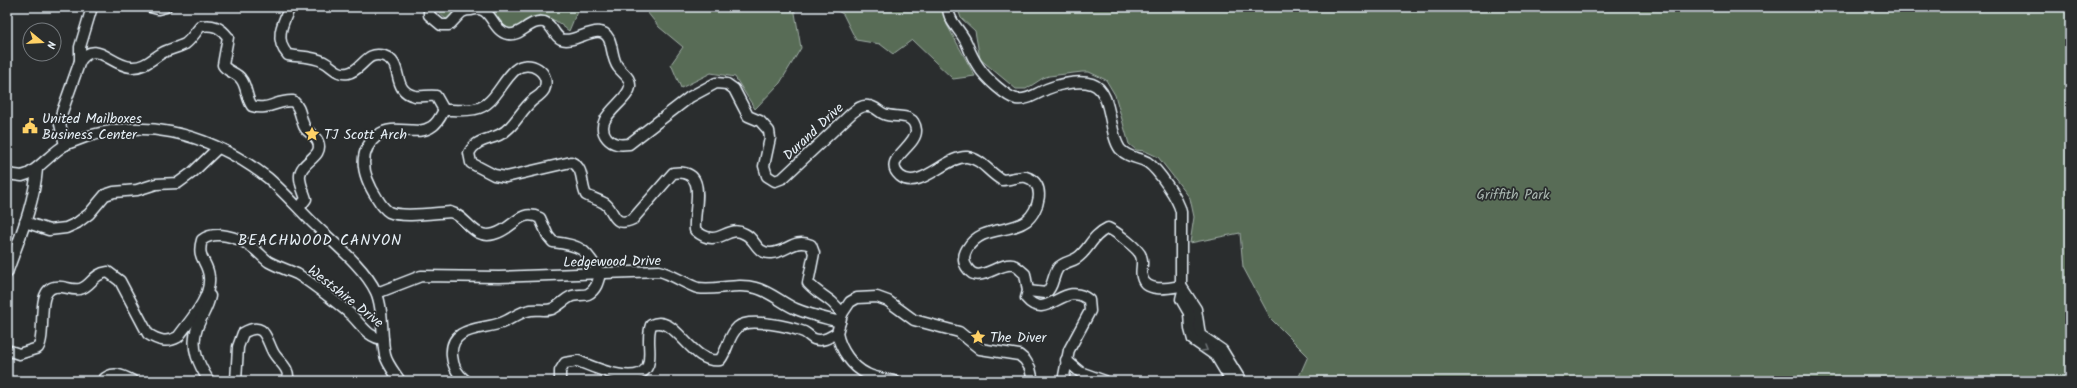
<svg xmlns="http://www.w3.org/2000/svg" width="2077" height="388" viewBox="0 0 2077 388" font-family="Kalam,sans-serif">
<rect width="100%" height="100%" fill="#2a2d2e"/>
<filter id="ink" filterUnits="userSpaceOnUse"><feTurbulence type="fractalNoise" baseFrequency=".025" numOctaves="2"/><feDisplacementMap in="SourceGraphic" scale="8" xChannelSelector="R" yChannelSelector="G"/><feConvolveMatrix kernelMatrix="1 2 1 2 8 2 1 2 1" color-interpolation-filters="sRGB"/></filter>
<g filter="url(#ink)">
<!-- green -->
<g fill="#596c56" stroke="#a0aea7">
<polygon points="438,7 465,7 453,16 446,19 440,14"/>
<path d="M485,7H579L569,31L556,21L540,15C528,20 517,31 504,30Z"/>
<polygon points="643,7 794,7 801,48 780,83 755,109 735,77 711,73 681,88 671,64 683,47 659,27"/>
<polygon points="830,7 942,7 947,25 975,76 953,79 912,40 893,54 880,44 856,40 843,14"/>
<polygon points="957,7 2070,7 2070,381 1297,381 1308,356 1271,319 1243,267 1240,233 1190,243 1194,217 1190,198 1158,157 1145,151 1136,150 1129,144 1115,95 1106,80 1089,72 1082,72 1049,76 1043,78 1026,89 1016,89 980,59 975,31 961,18"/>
</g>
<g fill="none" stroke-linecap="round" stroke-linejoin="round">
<defs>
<g id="minor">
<polyline points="150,7 158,9 166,7"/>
<path d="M290,7C282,24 274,40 288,55C299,57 313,56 324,62C332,66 337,75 348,73C363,70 366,50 384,56C405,63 390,91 415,96C421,97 429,95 436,96L444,110"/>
<path d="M429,7V15L441,25H449C454,21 457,16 462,12C464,11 468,10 471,10C492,3 491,31 508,34C521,37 529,19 544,22C553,25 553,35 561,39C575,45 600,20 609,39C613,48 612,59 618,67C623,74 631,77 630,87C627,103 591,118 607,138C613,145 620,145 629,144L690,97L716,83L727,84L734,89L748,116L760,121L769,131L770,138L764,166L767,176L775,181L783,178L852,113C857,109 862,105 868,106C875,106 879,112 884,114C895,119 914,111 916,130C917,147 881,159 900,176C919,192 947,155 967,157C982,159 989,173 1002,180C1010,180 1018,176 1026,177C1047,183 1039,211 1026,221C1008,234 981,225 967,249C963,256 963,263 968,269C978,285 999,262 1013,265C1017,266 1021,271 1025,274L1028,291L1026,298C1047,323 1064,279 1089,300L1090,311L1069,350L1063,381"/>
<path d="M948,7C948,22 962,31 967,44C974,62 981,73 996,86C1002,91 1008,97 1016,99C1027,101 1037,93 1047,89C1059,84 1079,80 1092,84C1113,91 1108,133 1120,149C1128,158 1138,157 1147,162C1158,169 1179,200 1181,212V286L1196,309L1200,335L1222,350L1241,381"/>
<path d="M80,61C96,39 110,65 131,67C144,68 152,59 162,53C169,49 177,48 185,44C191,40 196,31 201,26C213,24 220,27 228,37L223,65C227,72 236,72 241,79C247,86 246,98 252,106C269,111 276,100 293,101C301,108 300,117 304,126C307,133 315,134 318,142C324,157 301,161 300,175C299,183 304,192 306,199L299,208"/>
<path d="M444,110C454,110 465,111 475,109C494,106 501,82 515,70C529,58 552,72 544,90C541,95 537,97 533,100C520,111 514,128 499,135C486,141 477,139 469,153L471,163L494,175L506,177L571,162C585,168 580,183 586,195C592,198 599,200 604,203C615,209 612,229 633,219L673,173C710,168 693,208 695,230C719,251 726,223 745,234C756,239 756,254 771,253C788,252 793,238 811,245L814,253L808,283C821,297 831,297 842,314L837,333C830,337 823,342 814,339C811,338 808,334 804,332C791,327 749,317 738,327C728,336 728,350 720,360C690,365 676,312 651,325C646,339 652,352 648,365C639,388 593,367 578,361L565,363L560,371V381"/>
<path d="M444,110C441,116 437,124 431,127C416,137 394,123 378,135C355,153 364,178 377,198C380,203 384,209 389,212C402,218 434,213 450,212C467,216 473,240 494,234C514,229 519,208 540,218L548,236L553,242C581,245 586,249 600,274C598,282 596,290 588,294C583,296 576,294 570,297C564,300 559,306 552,309C546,311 538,309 531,310C518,312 513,319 501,323C482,330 449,326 452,356C453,367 457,374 466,381"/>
<polyline points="65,145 60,124 62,112 80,61 80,47 92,7"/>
<path d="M7,174L22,176L28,174C42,166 53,151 67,144C138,113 208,132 268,178C283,191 297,207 311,221C331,241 364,266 376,292C384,309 381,337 385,355C387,364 395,373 400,381"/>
<polyline points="25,222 49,230 66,228 77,223 89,214 105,195 114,192 137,190 156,184 178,183 193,172 218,148"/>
<path d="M7,273C19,239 34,205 37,169"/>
<path d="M1028,291L1046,293C1054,286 1052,277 1058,268C1063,262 1071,262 1077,258C1090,249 1091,236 1108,228C1115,231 1139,249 1141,256C1144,263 1140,270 1142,277C1146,293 1169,288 1181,286"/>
<polyline points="1183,291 1181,299 1189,313 1190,329 1193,340 1216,356 1231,381"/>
<path d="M377,293L421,276L499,277L659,271C672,274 689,286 698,288C718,291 736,282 756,288C771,292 782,303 796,309C810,315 825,318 840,322"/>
<polyline points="842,314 850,302 857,298 877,297 888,301 914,320 959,332 980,349 1019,355 1025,360 1030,368 1033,381"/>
<path d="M837,333C840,349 852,367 867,374C875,378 886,379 894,381"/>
<path d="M7,350L19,354L38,348C47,333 35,290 55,287C64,285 71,291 80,289C92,286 92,274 108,272L120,281L148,334C159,341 167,343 178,337C190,320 211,299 209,277C208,261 196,259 202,240C215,230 238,237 250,246C257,250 262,257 269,262C278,267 288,270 297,274C315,285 332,299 348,312C360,322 367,338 383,339"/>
<polyline points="1066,360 1080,372 1105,381"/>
<path d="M102,381C112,370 122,375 133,381"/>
<path d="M209,381C199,365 190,348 197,328C201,317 208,307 210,296"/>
<path d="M236,381L238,347L243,333C265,320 266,339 273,352C279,363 290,367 288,381"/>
</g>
</defs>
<!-- minor casing -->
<use href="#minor" stroke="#e8f1f8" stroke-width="13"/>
<!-- minor -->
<use href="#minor" stroke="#2a2d2e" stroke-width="10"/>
</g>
<!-- one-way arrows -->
<defs><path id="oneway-chevron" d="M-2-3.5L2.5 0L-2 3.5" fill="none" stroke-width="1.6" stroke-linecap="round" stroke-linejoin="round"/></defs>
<use stroke="#6c7275" href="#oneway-chevron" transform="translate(1205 349) rotate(30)"/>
</g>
<!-- icons -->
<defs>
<symbol id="civic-bare" viewBox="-9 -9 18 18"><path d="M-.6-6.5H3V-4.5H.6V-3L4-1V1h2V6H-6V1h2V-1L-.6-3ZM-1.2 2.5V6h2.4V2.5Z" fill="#ffd166" stroke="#2a2d2e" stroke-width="2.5" paint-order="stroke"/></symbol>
<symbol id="sight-bare" viewBox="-9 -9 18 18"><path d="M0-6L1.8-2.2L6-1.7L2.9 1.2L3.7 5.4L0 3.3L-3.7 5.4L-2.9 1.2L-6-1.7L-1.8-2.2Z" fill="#ffd166" stroke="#2a2d2e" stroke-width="2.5" paint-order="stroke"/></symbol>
</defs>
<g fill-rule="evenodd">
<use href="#civic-bare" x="19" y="115" width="22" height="22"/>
<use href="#sight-bare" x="301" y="123" width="22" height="22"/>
<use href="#sight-bare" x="967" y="326" width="22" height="22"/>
</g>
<g text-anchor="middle" stroke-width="3.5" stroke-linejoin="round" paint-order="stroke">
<!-- poi labels -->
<g font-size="14" fill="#e8f1f8" stroke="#2a2d2e" text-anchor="start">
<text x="42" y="123">United Mailboxes<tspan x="42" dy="16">Business Center</tspan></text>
<text x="324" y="139">TJ Scott Arch</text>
<text x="990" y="342">The Diver</text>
</g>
<!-- street labels -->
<g font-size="14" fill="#e8f1f8" stroke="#2a2d2e">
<text transform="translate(813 131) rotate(-43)" y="5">Durand Drive</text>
<text transform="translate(612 261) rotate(-1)" y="5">Ledgewood Drive</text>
<text transform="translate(346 296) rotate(38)" y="5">Westshire Drive</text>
</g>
<!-- park labels -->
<g font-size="14" fill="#a8b5af" stroke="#2a2d2e">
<text x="1513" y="199">Griffith Park</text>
</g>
<!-- neighbourhood labels -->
<g font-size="15" letter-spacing="1" fill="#e8f1f8" stroke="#2a2d2e">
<text x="320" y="245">BEACHWOOD CANYON</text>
</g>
</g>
<!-- margin -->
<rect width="2077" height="388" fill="none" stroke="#2a2d2e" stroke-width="24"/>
<rect x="12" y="12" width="2053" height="364" fill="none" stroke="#e8f1f8" stroke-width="1.5" filter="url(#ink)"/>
<!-- north arrow -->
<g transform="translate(42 42) rotate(108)"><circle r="19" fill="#2a2d2e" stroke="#767b7f"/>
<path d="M0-3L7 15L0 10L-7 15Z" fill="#ffd166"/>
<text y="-6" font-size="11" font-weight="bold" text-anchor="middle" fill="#e8f1f8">N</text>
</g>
</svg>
